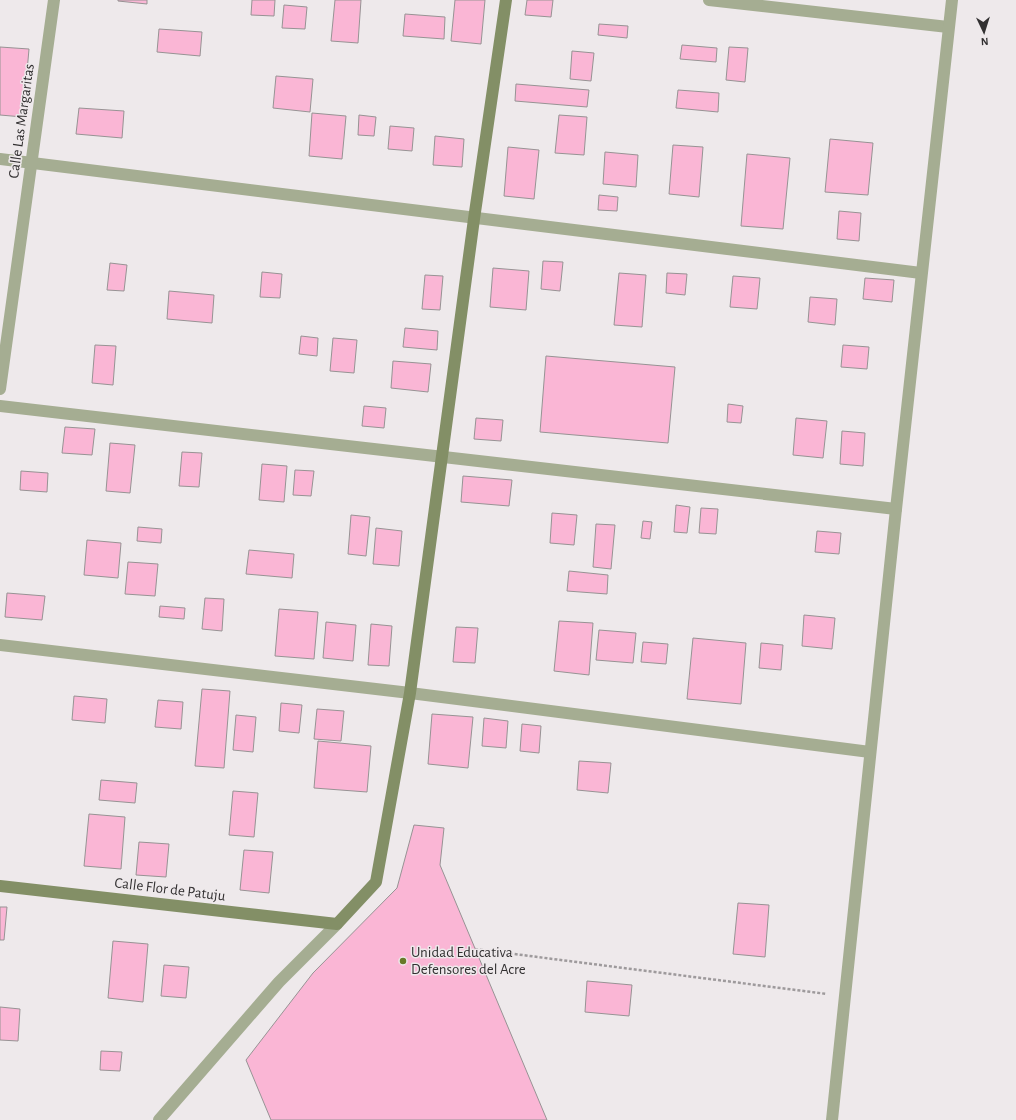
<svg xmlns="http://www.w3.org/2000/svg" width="1016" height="1120" viewBox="0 0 1016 1120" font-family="'Alegreya Sans',sans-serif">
<rect width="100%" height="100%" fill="#eee9eb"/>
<!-- building -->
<g fill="#fab6d5" stroke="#979394">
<polygon points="118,0 147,0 147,4 118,1"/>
<polygon points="252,0 275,0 274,16 251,15"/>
<polygon points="335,0 361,0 358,43 331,41"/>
<polygon points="455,0 485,0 481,44 451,41"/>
<polygon points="527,0 553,0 551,17 525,15"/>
<polygon points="284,5 307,7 305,29 282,28"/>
<polygon points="405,14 445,17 444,39 403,36"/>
<polygon points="599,24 628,26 627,38 598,35"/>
<polygon points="159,29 202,32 200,56 157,52"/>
<polygon points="682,45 717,48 716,62 680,59"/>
<polygon points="0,47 29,49 23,117 0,115"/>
<polygon points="729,47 748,48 745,82 726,80"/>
<polygon points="572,51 594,53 591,81 570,79"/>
<polygon points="276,76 313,79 310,112 273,108"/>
<polygon points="516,84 589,90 587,107 515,101"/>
<polygon points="678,90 719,93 718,112 676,108"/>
<polygon points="79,108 124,111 122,138 76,134"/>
<polygon points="312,113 346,116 342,159 309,156"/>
<polygon points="359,115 376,117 374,136 358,135"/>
<polygon points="559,115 587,117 584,155 555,153"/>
<polygon points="390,126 414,128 412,151 388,149"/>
<polygon points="435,136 464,139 462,167 433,165"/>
<polygon points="830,139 873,143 868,195 825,192"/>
<polygon points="673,145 703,147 699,197 669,194"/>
<polygon points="508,147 539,150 534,199 504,196"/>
<polygon points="605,152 638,155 636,187 603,184"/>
<polygon points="747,154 790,158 783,229 741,226"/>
<polygon points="599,195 618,197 617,211 598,210"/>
<polygon points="839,211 861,213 859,241 837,239"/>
<polygon points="543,261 563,262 560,291 541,289"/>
<polygon points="110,263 127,265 124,291 107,290"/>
<polygon points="493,268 529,271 526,310 490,307"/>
<polygon points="262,272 282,274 280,298 260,297"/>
<polygon points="619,273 646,275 642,327 614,325"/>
<polygon points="667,273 687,274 685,295 666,293"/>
<polygon points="425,275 443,276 440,310 422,309"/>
<polygon points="733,276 760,278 757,309 730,307"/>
<polygon points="865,278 894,280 892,302 863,299"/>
<polygon points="169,291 214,295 212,323 167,319"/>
<polygon points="810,297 837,299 835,325 808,322"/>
<polygon points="405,328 438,331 437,350 403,347"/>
<polygon points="301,336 318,338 317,356 299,354"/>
<polygon points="333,338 357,340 354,373 330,371"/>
<polygon points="95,345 116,346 113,385 92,383"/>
<polygon points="843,345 869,347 867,369 841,367"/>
<polygon points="546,356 675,367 668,443 540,432"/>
<polygon points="393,361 431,364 428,392 391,388"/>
<polygon points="728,404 743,406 741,423 727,422"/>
<polygon points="364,406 386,408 384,428 362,426"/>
<polygon points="476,418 503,420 501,441 474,439"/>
<polygon points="796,418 827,421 823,458 793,455"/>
<polygon points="65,427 95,429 92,455 62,453"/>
<polygon points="842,431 865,433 863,466 840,464"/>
<polygon points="110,443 135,445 130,493 106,491"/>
<polygon points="182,452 202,453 199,487 179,486"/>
<polygon points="262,464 287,466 284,502 259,500"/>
<polygon points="295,470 314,471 311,496 293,495"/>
<polygon points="21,471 48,473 47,492 20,490"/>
<polygon points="463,476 512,480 509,506 461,502"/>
<polygon points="676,505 690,507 687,533 674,532"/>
<polygon points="701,508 718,509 716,534 699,533"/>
<polygon points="552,513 577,515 574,545 550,543"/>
<polygon points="351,515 370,517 366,556 348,554"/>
<polygon points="643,521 652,522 650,539 641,538"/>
<polygon points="596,524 615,525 611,569 593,567"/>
<polygon points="138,527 162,529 161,543 137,541"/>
<polygon points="376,528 402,531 399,566 373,564"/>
<polygon points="817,531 841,533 839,554 815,552"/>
<polygon points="87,540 121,543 118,578 84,575"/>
<polygon points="249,550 294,554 292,578 246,574"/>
<polygon points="128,562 158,564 155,596 125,594"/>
<polygon points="569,571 608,575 607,594 567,591"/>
<polygon points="7,593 45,596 42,620 5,617"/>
<polygon points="205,598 224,599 222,631 202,629"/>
<polygon points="160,606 185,608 184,619 159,617"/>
<polygon points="279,609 318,612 314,659 275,656"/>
<polygon points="804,615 835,618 832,649 802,646"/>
<polygon points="559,621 593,623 589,675 554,671"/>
<polygon points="326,622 356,625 353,661 323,658"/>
<polygon points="371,624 392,626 389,666 368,665"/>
<polygon points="456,627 478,628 475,663 453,662"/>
<polygon points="599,630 636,633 633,663 596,660"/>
<polygon points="693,638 746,643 741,704 687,699"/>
<polygon points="643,642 668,644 666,664 641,662"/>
<polygon points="761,643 783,645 781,670 759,668"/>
<polygon points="202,689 230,691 224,768 195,766"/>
<polygon points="74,696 107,699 105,723 72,720"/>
<polygon points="158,700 183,702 181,729 155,727"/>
<polygon points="281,703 302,705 299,733 279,731"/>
<polygon points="317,709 344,711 341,741 314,739"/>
<polygon points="432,714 473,717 468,768 428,764"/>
<polygon points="236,715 256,717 253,752 233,750"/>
<polygon points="484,718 508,721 506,748 482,746"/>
<polygon points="522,724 541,726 539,753 520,751"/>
<polygon points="318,741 371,746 367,792 314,788"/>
<polygon points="579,761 611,763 608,793 577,790"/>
<polygon points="101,780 137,783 135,803 99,800"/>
<polygon points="233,791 258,793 254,837 229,835"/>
<polygon points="89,814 125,817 121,869 84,866"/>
<polygon points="414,825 444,828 440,865 547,1120 271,1120 246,1060 313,973 397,888"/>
<polygon points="139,842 169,844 166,877 136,875"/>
<polygon points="244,850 273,852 269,893 240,890"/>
<polygon points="738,903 769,905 765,957 733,954"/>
<polygon points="0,907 7,907 4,940 0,940"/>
<polygon points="113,941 148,944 143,1002 108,998"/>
<polygon points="164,965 189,967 186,998 161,996"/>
<polygon points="587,981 632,985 629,1016 585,1012"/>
<polygon points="0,1007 20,1009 18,1041 0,1040"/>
<polygon points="101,1051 122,1052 120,1071 100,1070"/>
</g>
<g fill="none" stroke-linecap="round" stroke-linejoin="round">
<!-- path -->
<polyline stroke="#9e9a9c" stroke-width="2.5" stroke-dasharray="3 2" stroke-linecap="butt" points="475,949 827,994"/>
<!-- street -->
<g stroke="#a5ad92" stroke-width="12">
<polyline points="709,0 948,27"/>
<polyline points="0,159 921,273"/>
<polyline points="0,389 54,0"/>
<polyline points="0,406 896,509"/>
<polyline points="0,645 410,693 870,752"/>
<polyline points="159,1120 279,982 337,924"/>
<polyline points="832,1120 896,509 952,0"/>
</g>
<!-- secondary -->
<polyline stroke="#838f66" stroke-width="12" points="0,886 337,924 376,882 410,693 474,219 506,0"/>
</g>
<!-- markers -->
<circle fill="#677928" stroke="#eee9eb" stroke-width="1.5" cx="403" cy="961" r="4"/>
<g text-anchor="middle" stroke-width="3" stroke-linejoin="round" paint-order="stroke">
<!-- street labels -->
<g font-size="15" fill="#323031" stroke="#eee9eb">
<text transform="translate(21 121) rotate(-82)" y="5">Calle Las Margaritas</text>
<text transform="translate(170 889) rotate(7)" y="5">Calle Flor de Patuju</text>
</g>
<!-- poi labels -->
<g font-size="15" fill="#323031" stroke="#eee9eb" text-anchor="start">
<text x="411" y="957">Unidad Educativa<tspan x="411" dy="17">Defensores del Acre</tspan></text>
</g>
</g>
<!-- north arrow -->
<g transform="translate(984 32) rotate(176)" stroke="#eee9eb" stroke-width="3" paint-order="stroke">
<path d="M0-3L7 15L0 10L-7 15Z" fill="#323031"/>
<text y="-6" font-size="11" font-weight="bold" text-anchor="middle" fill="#323031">N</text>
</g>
</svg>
